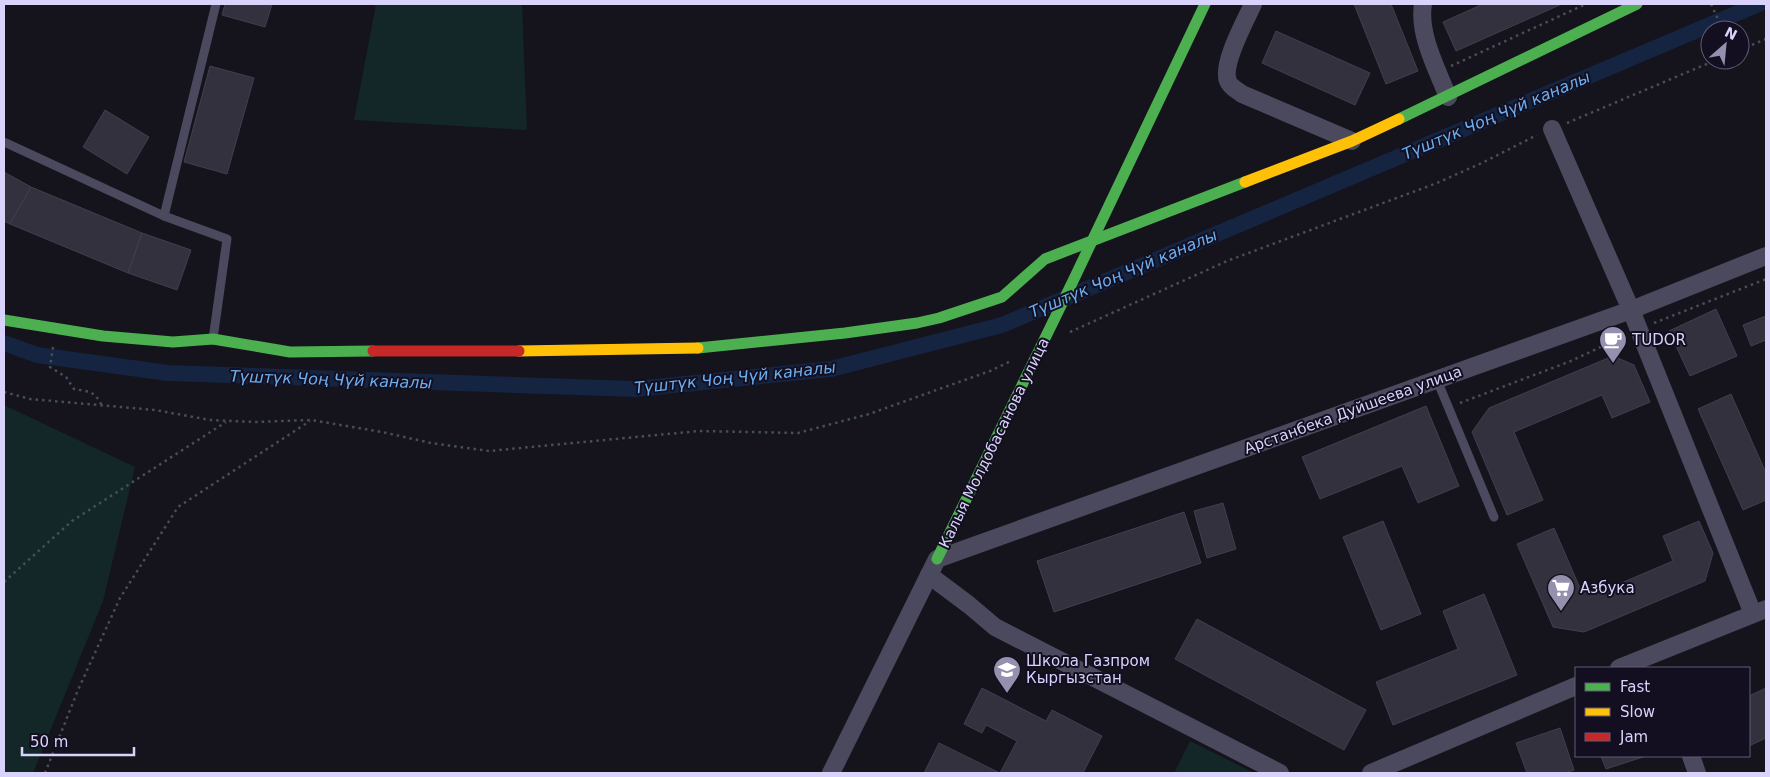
<svg xmlns="http://www.w3.org/2000/svg" width="1770" height="777" viewBox="0 0 1770 777" font-family="'DejaVu Sans',sans-serif">
<rect width="100%" height="100%" fill="#15131c"/>
<!-- green -->
<g fill="#132728">
<polygon points="376,4 522,4 527,130 354,120"/>
<polygon points="4,405 135,467 103,601 33,773 4,773"/>
<polygon points="1190,741 1254,773 1174,773"/>
</g>
<g fill="none" stroke-linecap="round" stroke-linejoin="round">
<!-- canal -->
<polyline stroke="#142441" stroke-width="16" points="4,343 37,355 168,373 635,389 831,369 1002,325 1759,4"/>
</g>
<!-- building -->
<g fill="#33313e" stroke="#423e4f">
<polygon points="225,4 272,4 265,27 222,15"/>
<polygon points="1354,4 1391,4 1418,71 1386,84"/>
<polygon points="1483,4 1562,4 1456,51 1443,22"/>
<polygon points="1276,31 1370,73 1355,105 1262,63"/>
<polygon points="210,66 254,78 227,174 184,162"/>
<polygon points="105,110 149,137 127,174 83,147"/>
<polygon points="4,172 31,187 10,224 4,221"/>
<polygon points="31,187 142,233 128,273 10,224"/>
<polygon points="142,233 191,250 177,290 128,273"/>
<polygon points="1716,309 1737,356 1690,376 1669,331"/>
<polygon points="1766,316 1766,340 1751,346 1743,325"/>
<polygon points="1613,356 1634,365 1650,402 1612,418 1602,395 1514,432 1543,500 1507,515 1472,432 1489,408"/>
<polygon points="1731,394 1766,473 1766,500 1743,510 1698,409"/>
<polygon points="1426,406 1459,486 1418,503 1402,466 1320,499 1302,457"/>
<polygon points="1223,503 1236,549 1207,558 1194,511"/>
<polygon points="1184,512 1201,563 1054,612 1037,561"/>
<polygon points="1383,521 1421,614 1381,630 1343,537"/>
<polygon points="1699,521 1713,553 1705,581 1584,632 1553,627 1517,544 1554,528 1580,588 1593,595 1673,561 1663,536"/>
<polygon points="1484,594 1517,675 1393,725 1376,682 1458,649 1443,611"/>
<polygon points="1197,619 1366,710 1344,750 1175,659"/>
<polygon points="982,688 1046,721 1052,710 1102,736 1083,773 1000,773 1017,741 986,725 982,733 964,724"/>
<polygon points="1766,688 1766,738 1749,746 1749,696"/>
<polygon points="1560,728 1574,770 1564,773 1527,773 1516,743"/>
<polygon points="939,743 1000,773 924,773"/>
<polygon points="1601,756 1646,756 1606,769"/>
</g>
<g fill="none" stroke-linecap="round" stroke-linejoin="round">
<!-- path -->
<g stroke="#454f5a" stroke-width="2.5" stroke-dasharray="2.5 4" stroke-linecap="butt">
<polyline points="1711,4 1723,30"/>
<polyline points="1740,50 1766,39"/>
<polyline points="1451,66 1586,4"/>
<polyline points="1567,123 1716,60"/>
<polyline points="1654,323 1766,279"/>
<polyline points="1070,332 1227,261 1437,183 1484,162 1537,135"/>
<path d="M53,347L50,367L66,377L74,389C90,392 95,391 102,406"/>
<polyline points="4,392 30,399 155,410 210,420 255,422 311,420 382,432 431,443 489,451 699,431 798,433 869,414 990,371 1011,361"/>
<polyline points="1460,403 1571,361 1626,335"/>
<polyline points="4,582 72,521 226,422"/>
<polyline points="45,773 78,690 120,598 178,507 310,421"/>
</g>
<!-- lane -->
<g stroke="#4b495d" stroke-width="9">
<polyline points="4,142 164,216 227,239 213,339"/>
<polyline points="164,216 216,4"/>
<polyline points="1437,380 1494,517"/>
</g>
<!-- street -->
<g stroke="#4b495d" stroke-width="18">
<path d="M1253,4C1246,20 1221,64 1228,81C1230,87 1237,90 1242,94L1352,141"/>
<path d="M1423,4C1418,34 1437,69 1448,97"/>
<polyline points="1552,129 1631,310 1753,614"/>
<polyline points="929,575 969,605 995,627 1280,773"/>
<polyline points="1619,668 1766,609"/>
<polyline points="1691,756 1697,773"/>
<polyline points="831,773 937,559 1631,310 1766,256"/>
<polyline points="1371,773 1576,686"/>
</g>
<!-- fast -->
<g stroke="#4caf50" stroke-width="11">
<polyline points="1399,119 1637,4"/>
<polyline points="4,320 103,336 173,342 213,339 290,352 373,351"/>
<polyline points="698,348 845,333 917,323 939,318 1002,297 1045,259 1245,182"/>
<polyline points="937,559 1073,281 1205,4"/>
</g>
<!-- slow -->
<g stroke="#ffc107" stroke-width="11">
<polyline points="1245,182 1352,141 1399,119"/>
<polyline points="519,351 698,348"/>
</g>
<!-- jam -->
<polyline stroke="#c62828" stroke-width="11" points="373,351 519,351"/>
</g>
<!-- icons -->
<defs>
<symbol id="cafe-pin" viewBox="-11 -11 22 30"><path d="M0 17L-7.5 6A9.5 9.5 0 1 1 7.5 6Z" fill="#9490ad" stroke="#130f20"/><path d="M-5.5-4.5H6V0H3Q3 3.5 0 3.5H-2.5Q-5.5 3.5-5.5 0ZM3-3.2v2h1.7v-2ZM-6 4.5H4V6H-6Z" fill="#fff"/></symbol>
<symbol id="supermarket-pin" viewBox="-11 -11 22 30"><path d="M0 17L-7.5 6A9.5 9.5 0 1 1 7.5 6Z" fill="#9490ad" stroke="#130f20"/><path d="M-6-5.5h2.5l.6 2H6L4.5 2H-2.5L-4.4-4H-6ZM-1.5 3.2a1.3 1.3 0 1 0 .1 0ZM3 3.2a1.3 1.3 0 1 0 .1 0Z" fill="#fff"/></symbol>
<symbol id="school-pin" viewBox="-11 -11 22 30"><path d="M0 17L-7.5 6A9.5 9.5 0 1 1 7.5 6Z" fill="#9490ad" stroke="#130f20"/><path d="M0-5L7-2L0 1L-7-2ZM-4 1L0 2.5L4 1V4Q0 6-4 4Z" fill="#fff"/></symbol>
</defs>
<g fill-rule="evenodd">
<use href="#cafe-pin" x="1597" y="324" width="32" height="43"/>
<use href="#supermarket-pin" x="1545" y="572" width="32" height="43"/>
<use href="#school-pin" x="991" y="654" width="32" height="43"/>
</g>
<g text-anchor="middle" stroke-width="4" stroke-linejoin="round" paint-order="stroke">
<!-- poi labels -->
<g font-size="15" fill="#d9d3fb" stroke="#130f20" text-anchor="start">
<text x="1632" y="345">TUDOR</text>
<text x="1580" y="593">Азбука</text>
<text x="1026" y="666">Школа Газпром<tspan x="1026" dy="17">Кыргызстан</tspan></text>
</g>
<!-- street labels -->
<g font-size="15" fill="#d9d3fb" stroke="#130f20">
<text transform="translate(1353 410) rotate(-20)" y="5">Арстанбека Дуйшеева улица</text>
<text transform="translate(994 443) rotate(-64)" y="5">Калыя Молдобасанова улица</text>
</g>
<!-- water labels -->
<g font-size="16" font-style="italic" fill="#6caff0" stroke="#130f20">
<text transform="translate(1496 115) rotate(-23)" y="6">Түштүк Чоң Чүй каналы</text>
<text transform="translate(1123 273) rotate(-23)" y="6">Түштүк Чоң Чүй каналы</text>
<text transform="translate(735 377) rotate(-6)" y="6">Түштүк Чоң Чүй каналы</text>
<text transform="translate(331 379) rotate(2)" y="6">Түштүк Чоң Чүй каналы</text>
</g>
</g>
<!-- border -->
<rect width="1770" height="777" fill="none" stroke="#d9d3fb" stroke-width="10"/>
<!-- legend -->
<rect x="1575" y="667" width="175" height="90" fill="#130f20" stroke="#625d78"/>
<rect x="1585" y="683" width="25" height="8" fill="#4caf50" stroke="#625d78"/>
<text x="1620" y="692" font-size="15" fill="#d9d3fb">Fast</text>
<rect x="1585" y="708" width="25" height="8" fill="#ffc107" stroke="#625d78"/>
<text x="1620" y="717" font-size="15" fill="#d9d3fb">Slow</text>
<rect x="1585" y="733" width="25" height="8" fill="#c62828" stroke="#625d78"/>
<text x="1620" y="742" font-size="15" fill="#d9d3fb">Jam</text>
<!-- north arrow -->
<g transform="translate(1725 45) rotate(27)"><circle r="24" fill="#130f20" stroke="#625d78"/>
<path d="M0-4L9 19L0 12L-9 19Z" fill="#9490ad"/>
<text y="-8" font-size="14" font-weight="bold" text-anchor="middle" fill="#d9d3fb">N</text>
</g>
<!-- scale -->
<path d="M22 747v8h112v-8" fill="none" stroke="#d9d3fb" stroke-width="2.5"/>
<text x="30" y="747" font-size="15" fill="#d9d3fb" stroke="#130f20" stroke-width="4" paint-order="stroke">50 m</text>
</svg>
